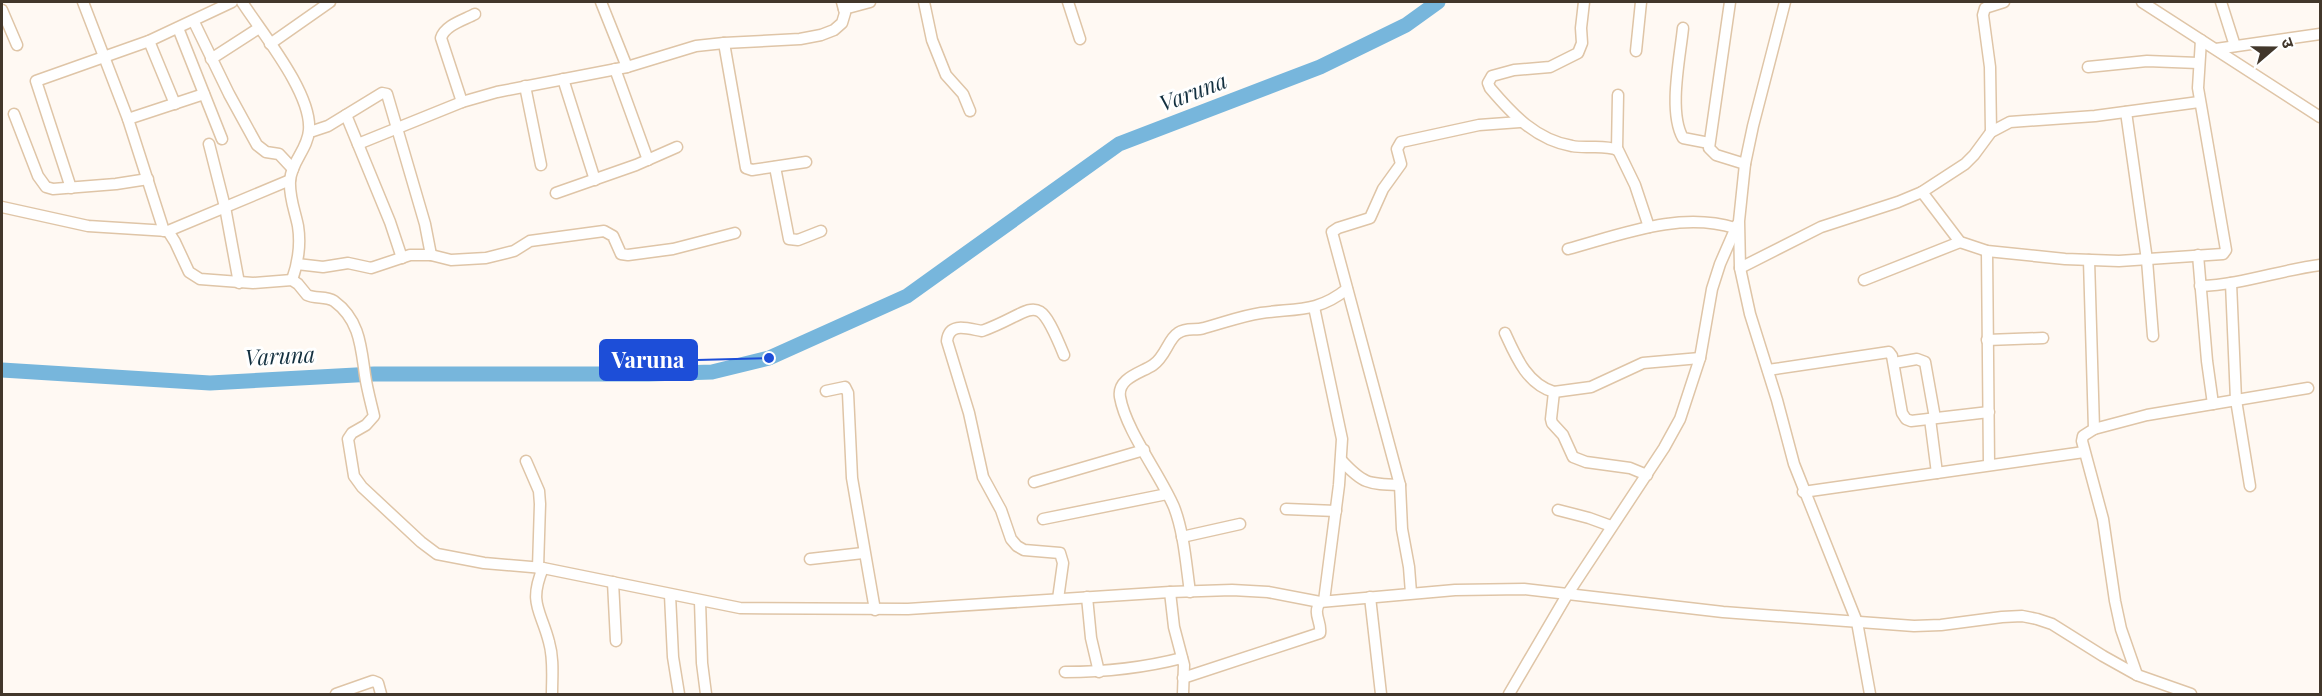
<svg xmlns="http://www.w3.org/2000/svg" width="2322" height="696" viewBox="0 0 2322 696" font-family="'Playfair Display','Noto Sans Devanagari',serif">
<rect width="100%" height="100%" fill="#fff9f3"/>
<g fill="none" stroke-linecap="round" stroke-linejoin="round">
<!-- river -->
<polyline stroke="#77b6dc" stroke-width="15" points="2,370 210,383 374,374 649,374 712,372 769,358 907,296 1119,144 1320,67 1406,25 1438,2"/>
<defs>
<g id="minor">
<polyline points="83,2 128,119 164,231"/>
<path d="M242,2C262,33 312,93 309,130C308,149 291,162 290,181C289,197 295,211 298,226C301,245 298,263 292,280"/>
<polyline points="601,2 627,67"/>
<polyline points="924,2 932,40 946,75 963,94 970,111"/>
<polyline points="1068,2 1080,39"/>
<path d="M1584,2L1581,28L1582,43L1578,53L1550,67L1514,70L1492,76L1488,83L1490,88C1512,114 1536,140 1572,146C1587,149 1603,144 1618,150L1635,185L1649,227"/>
<polyline points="1730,2 1709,148 1716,155 1745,164"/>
<polyline points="1785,2 1753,126 1745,164 1739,221 1740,268 1750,314 1777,400 1794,464 1857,622 1870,694"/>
<polyline points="2142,2 2320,117"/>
<polyline points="2221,2 2235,46"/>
<polyline points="844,9 870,2"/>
<polyline points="2,10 17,45"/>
<polyline points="194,22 229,94 257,145 266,152 279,154 293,169"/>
<polyline points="178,28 222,139"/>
<path d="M1683,28C1680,58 1668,112 1683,138L1709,143"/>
<polyline points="149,41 175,104"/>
<polyline points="724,43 746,168 752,170 806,162"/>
<polyline points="270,44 330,2"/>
<polyline points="2216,49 2320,34"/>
<polyline points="1636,51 1641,2"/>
<polyline points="211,59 259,28"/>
<polyline points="2088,67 2147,61 2198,63"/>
<polyline points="615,69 648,160"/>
<polyline points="563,79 595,180"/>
<polyline points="525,86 541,165"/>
<path d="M462,102L441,38C445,25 464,20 475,14"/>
<polyline points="2126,112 2147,260 2153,336"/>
<polyline points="14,114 38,176 46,187 53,189 116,184 148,179"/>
<polyline points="346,115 390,222 402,258"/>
<polyline points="128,119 204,94"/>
<polyline points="310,132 328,126 382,93 387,94 425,224 431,255"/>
<polyline points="1991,132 1990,67 1983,15 1985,8 2004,2"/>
<polyline points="209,144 225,207 239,283"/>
<polyline points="358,144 462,102 497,92 627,67 696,46 724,43 800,39 821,35 834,30 842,23 845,13 842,2"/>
<polyline points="1617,150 1618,95"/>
<polyline points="775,167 789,239 798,240 821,231"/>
<polyline points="71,188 36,81 149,41 232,2"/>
<polyline points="1922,192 1965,164 1974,155 1991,132 2010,122 2095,116 2199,102"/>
<polyline points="556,193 636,165 677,147"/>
<polyline points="2,207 88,226 168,231 290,180"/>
<path d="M168,231L175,242L189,272L200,279L253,283L292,280L298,284L307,295C315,299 326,296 334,301C360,320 361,347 365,375C367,389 371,403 374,416L366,425L352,433L348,439L354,476L362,487L421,542L437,554L484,563L543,568L740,608L908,609L1170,592L1232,590L1268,592L1320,602L1455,590L1524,589L1723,612L1914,626L1941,625L2002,617L2022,616L2037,619L2052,624L2103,656L2137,675L2191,694"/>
<path d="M1568,249C1623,234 1680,211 1735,228"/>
<polyline points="1987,251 1989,465"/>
<polyline points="2198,255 2207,361 2213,404"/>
<polyline points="2089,260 2094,429 2083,436 2082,441 2103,519 2115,601 2121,629 2137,675"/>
<polyline points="297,264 323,267 348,263 371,268 410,255 431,255 451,260 486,258 514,251 530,241 604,231 613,236 621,254 628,255 673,249 735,233"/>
<polyline points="1740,268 1821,227 1898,202 1922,192 1960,242 1987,251 2065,259 2119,261 2223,254 2226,250 2198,88 2201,40"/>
<polyline points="1864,280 1960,242"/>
<polyline points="2231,283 2236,400 2250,486"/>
<path d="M2200,286C2241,285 2280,270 2320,265"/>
<polyline points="1314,307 1342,439 1339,485 1324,601"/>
<path d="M1505,333C1516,357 1527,384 1554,392L1551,419L1552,423L1563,435L1573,457L1586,462L1630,468L1647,475"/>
<polyline points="1987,340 2043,338"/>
<polyline points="1894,363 1917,359 1925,362 1935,418"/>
<polyline points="1768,370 1889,352 1892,356 1902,413 1906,419 1911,421 1989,412"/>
<polyline points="826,391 845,387 848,393 852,478 875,610"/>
<polyline points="1554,392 1591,387 1643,363 1700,358"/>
<polyline points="1930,419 1937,473"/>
<polyline points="2094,429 2147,415 2308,388"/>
<path d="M1341,460C1363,484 1368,484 1400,485"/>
<polyline points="526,461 539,491 540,504 538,568"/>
<polyline points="1034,482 1144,450"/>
<polyline points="1803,492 2084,452"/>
<polyline points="1286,509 1336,511"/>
<polyline points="1558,510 1589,518 1611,526"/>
<polyline points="1043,519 1167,494"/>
<polyline points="1182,537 1240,524"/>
<polyline points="810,559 863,553"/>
<path d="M543,568C528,604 541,610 549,642C554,659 552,677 552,694"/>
<polyline points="613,582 616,641"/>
<polyline points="1170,592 1174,627 1184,665 1183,694"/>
<path d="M1190,592C1186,564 1184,533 1174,507C1160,474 1126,431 1120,397C1117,378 1141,373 1153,365C1166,356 1168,339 1178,333C1187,327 1195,331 1204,328C1223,323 1241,316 1261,313C1296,308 1317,313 1347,289"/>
<polyline points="1411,593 1409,567 1402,529 1400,485 1332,232 1338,228 1370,218 1383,189 1401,164 1397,149 1401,142 1479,125 1520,122"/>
<polyline points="670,595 673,657 679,694"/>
<polyline points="1087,597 1091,638 1099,672"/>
<polyline points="1370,597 1381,694"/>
<path d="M1058,599L1063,563L1060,553L1024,550L1017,546L1011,539L1001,510L983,477L969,413L947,341C949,321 969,329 982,331C1037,311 1036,286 1064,355"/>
<polyline points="700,601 702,663 706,694"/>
<path d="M1065,672C1105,672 1143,668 1182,658"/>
<path d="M1183,678L1320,633C1322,622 1312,614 1320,602"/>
<polyline points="336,694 373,681 378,683 381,694"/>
<polyline points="1509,694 1567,595 1664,448 1680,419 1700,358 1712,289 1720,264 1737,225"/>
</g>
</defs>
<!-- minor casing -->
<use href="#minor" stroke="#dfc5a7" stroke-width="13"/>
<!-- minor -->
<use href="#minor" stroke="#fff" stroke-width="10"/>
</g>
<g text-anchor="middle" stroke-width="6" stroke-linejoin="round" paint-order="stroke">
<!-- water labels -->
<g font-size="22" font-style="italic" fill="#122f3f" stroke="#fff">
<text transform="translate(1193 92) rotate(-21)" y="8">Varuna</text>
<text transform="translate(280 356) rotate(-3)" y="8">Varuna</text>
</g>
</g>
<!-- callouts -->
<path fill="none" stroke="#1d4ed8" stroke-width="2" d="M769 358L697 360"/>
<circle fill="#1d4ed8" stroke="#fff" stroke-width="2" cx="769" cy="358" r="6"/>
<rect fill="#1d4ed8" stroke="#1d4ed8" stroke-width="2" x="600" y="340" width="97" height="40" rx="6"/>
<g font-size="22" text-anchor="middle" font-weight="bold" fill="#fff">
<text x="648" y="368">Varuna</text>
</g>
<!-- border -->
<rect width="2322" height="696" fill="none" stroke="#42372b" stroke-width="6"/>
<!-- north arrow -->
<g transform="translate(2274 48) rotate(70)" stroke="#ffffff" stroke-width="4.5" paint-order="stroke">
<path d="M0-4.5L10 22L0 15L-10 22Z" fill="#42372b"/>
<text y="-9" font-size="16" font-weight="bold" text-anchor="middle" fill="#42372b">उ</text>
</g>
</svg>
